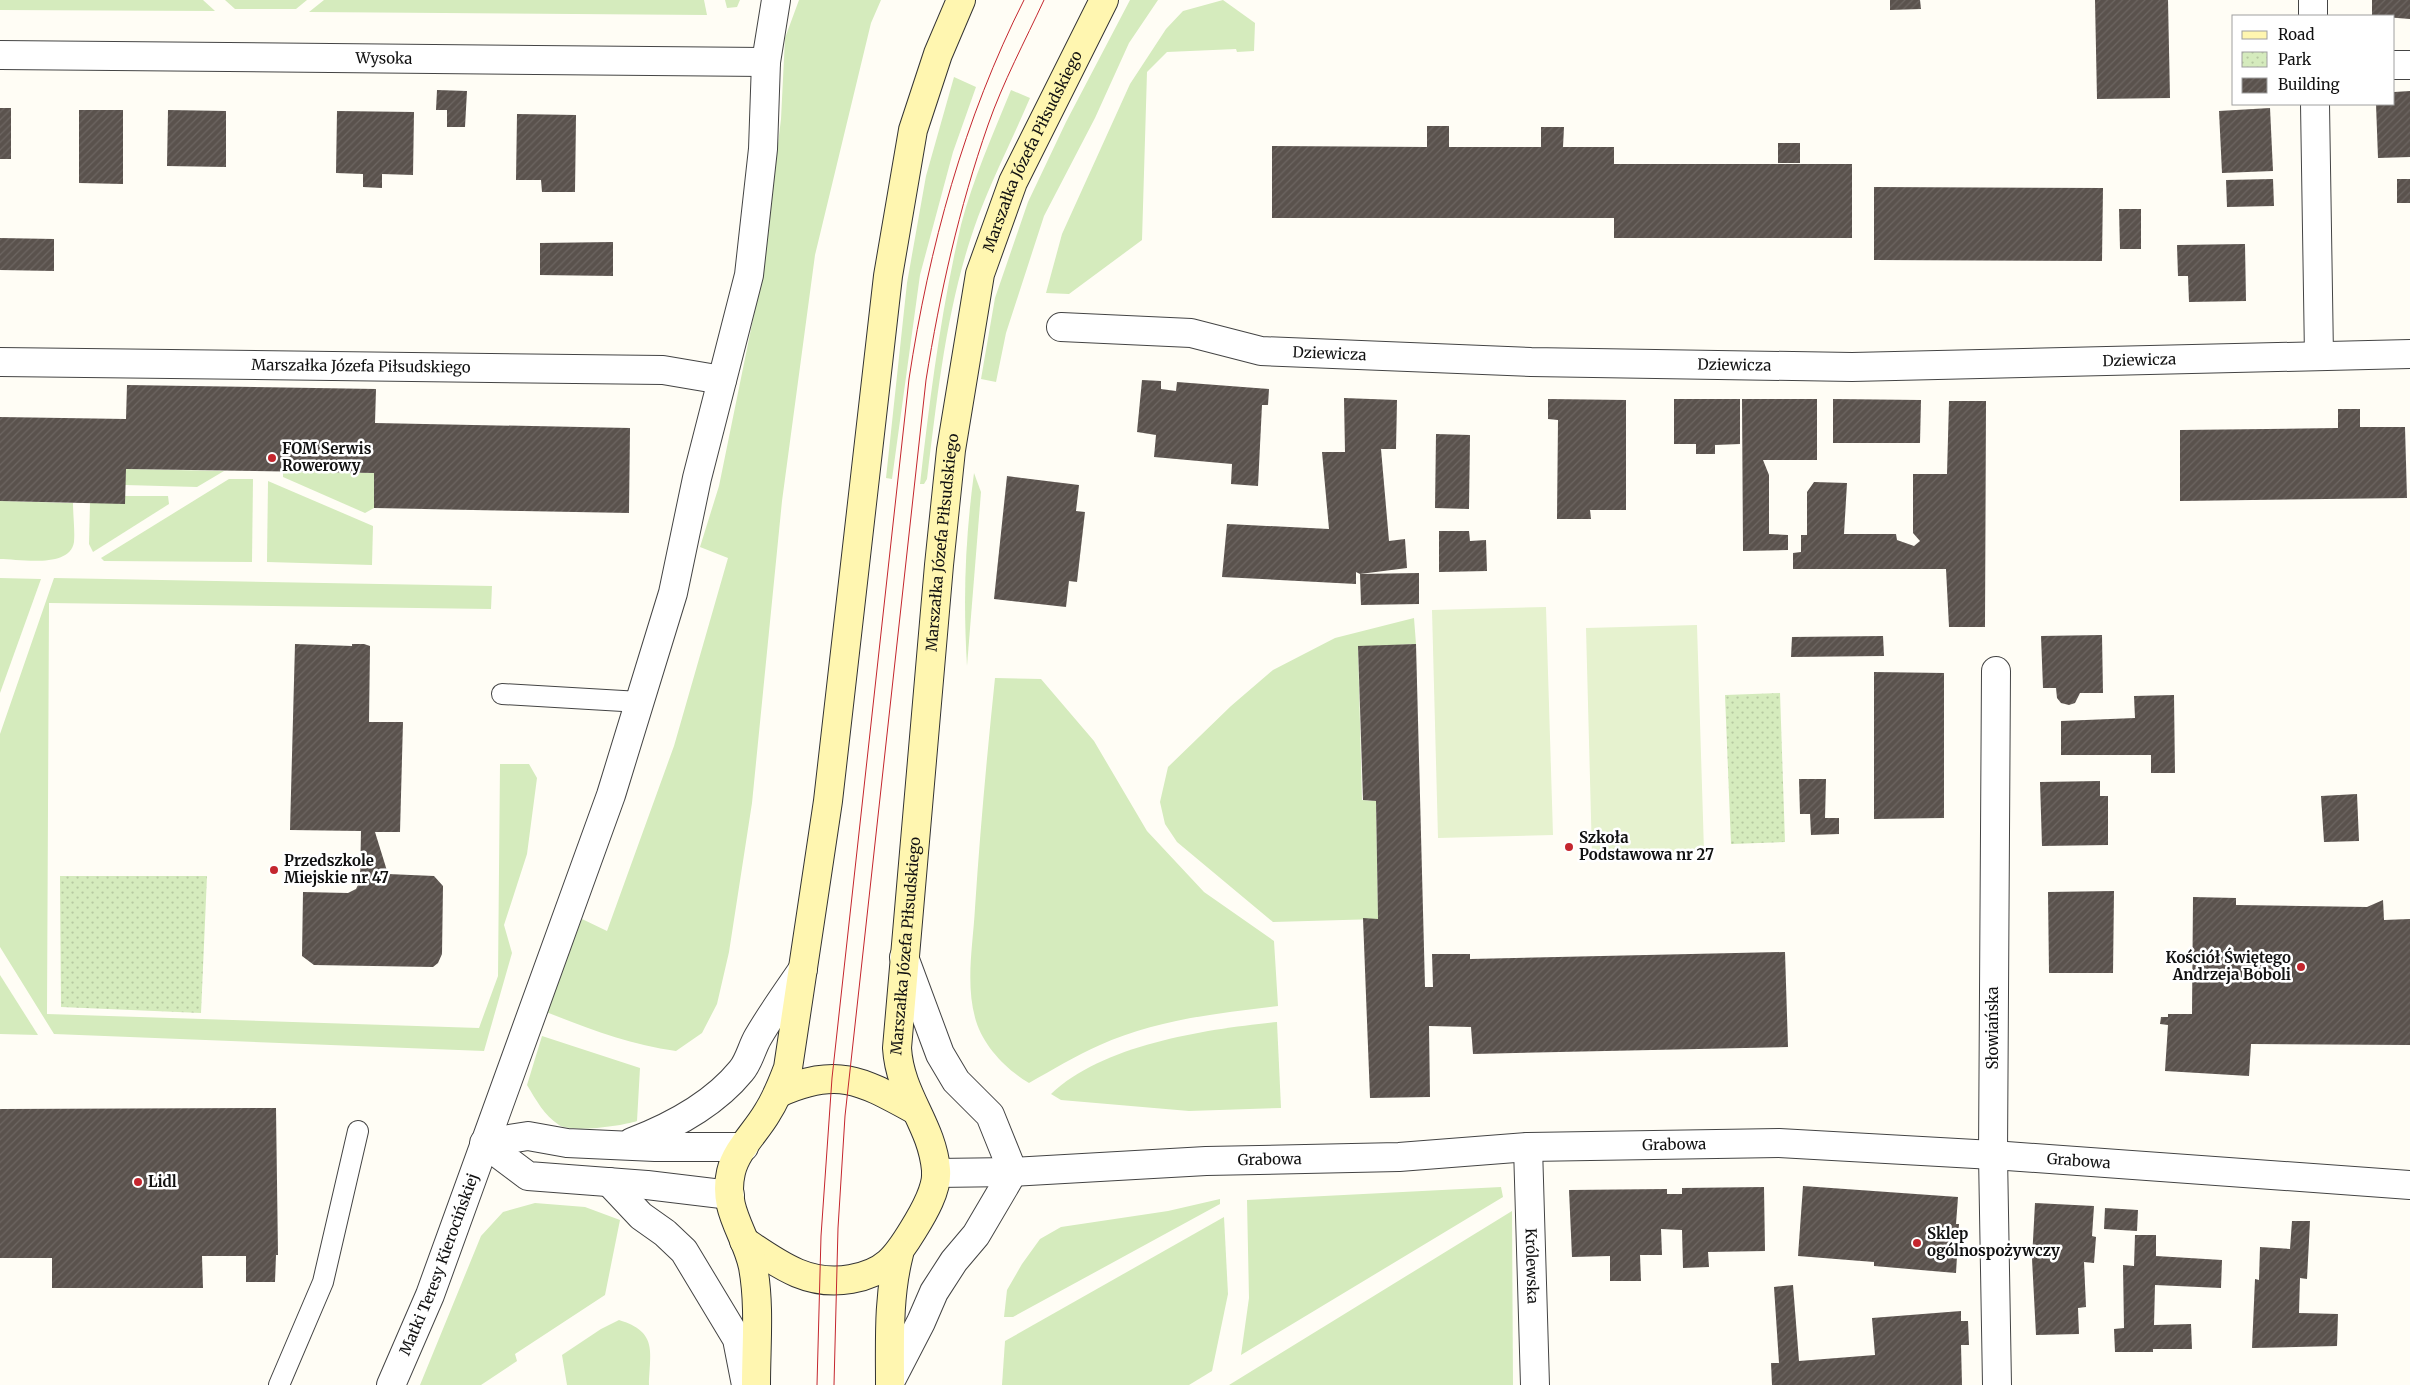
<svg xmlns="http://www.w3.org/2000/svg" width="2410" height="1385" viewBox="0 0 2410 1385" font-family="Merriweather,serif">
<defs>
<pattern id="park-dots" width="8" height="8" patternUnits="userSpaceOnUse" patternTransform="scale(1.25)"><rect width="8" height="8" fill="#d5ebbd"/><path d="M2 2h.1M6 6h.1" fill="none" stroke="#b6c8a1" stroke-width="1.8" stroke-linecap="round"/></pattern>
<pattern id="building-hatch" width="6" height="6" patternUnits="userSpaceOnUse" patternTransform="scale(1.25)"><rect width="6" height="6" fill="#5a524d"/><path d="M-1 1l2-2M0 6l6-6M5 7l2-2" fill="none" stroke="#6d6662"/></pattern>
</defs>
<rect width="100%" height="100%" fill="#fffdf5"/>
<!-- grass -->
<g fill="#d5ebbd">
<polygon points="0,0 203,0 215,11 0,10"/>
<polygon points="225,0 307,0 296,9 235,9"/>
<polygon points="324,0 704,0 707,15 309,12"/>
<polygon points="725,0 740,0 737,7 727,8"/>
<path d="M799,0H881L871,23L815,255L782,501L752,803L729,952L717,1004L702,1033L676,1051C630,1045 590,1029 546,1012L582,919L607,931L674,746L728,558L700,547L719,486L762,275L781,119L785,38Z"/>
<polygon points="1130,0 1158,0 1129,43 1095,118 1044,216 1006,333 996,382 981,379 995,298 1028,202 1066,122"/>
<polygon points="1223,0 1255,23 1254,51 1237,52 1236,49 1167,52 1147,72 1142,240 1069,294 1046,293 1062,234 1130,84 1166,29 1183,11"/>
<polygon points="954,77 976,87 953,152 920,275 892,479 886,478 907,283 926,176"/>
<path d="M1011,90L1030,98C1013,138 993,177 978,217C947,301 938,391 927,479L924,484H920C930,397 941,310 961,225C973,179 993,134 1011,90Z"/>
<polygon points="126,469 224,471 197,487 125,485"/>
<polygon points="283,472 374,473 374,508 365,513 283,477"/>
<path d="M974,473L981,492L967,666C963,598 965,541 974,473Z"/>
<polygon points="229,479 253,479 252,562 104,561 101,558"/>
<polygon points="268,481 373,526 372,565 267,562"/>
<polygon points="125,496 168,496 169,504 93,552 89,544 90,503"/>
<path d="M0,501L73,503C73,515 75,530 74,542C70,569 19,559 0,559Z"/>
<polygon points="0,578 41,579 0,693"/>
<polygon points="54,578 492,586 491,609 49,603 47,1014 479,1028 498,976 500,764 529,764 537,778 527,854 504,925 512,953 484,1051 54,1034 0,947 0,734"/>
<polygon points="1414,618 1416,644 1358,647 1362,800 1376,801 1378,919 1273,922 1177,842 1165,824 1160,802 1168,767 1231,706 1273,670 1335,638"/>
<path d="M995,678L1041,679L1094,741L1147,831L1204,892L1274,941L1278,1006C1218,1013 1155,1020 1100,1045C1075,1056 1052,1070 1029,1083C1007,1070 984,1047 976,1021C965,985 973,945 975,908C980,831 987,755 995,678Z"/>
<polygon points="0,975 38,1035 0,1034"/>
<path d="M1277,1022L1281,1108L1189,1111L1061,1100L1051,1094C1103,1044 1208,1029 1277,1022Z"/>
<path d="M542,1036L640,1068L637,1121C622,1126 572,1133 559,1125C544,1115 536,1100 527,1085Z"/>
<polygon points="1501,1187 1503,1197 1241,1355 1249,1298 1247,1200"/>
<polygon points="1220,1199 1220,1204 1013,1317 1004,1317 1007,1290 1022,1264 1040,1239 1061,1227 1168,1211"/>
<polygon points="535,1203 585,1207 620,1220 605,1295 515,1354 517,1361 481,1385 420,1385 481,1236 503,1212"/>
<polygon points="1512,1211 1513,1385 1229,1385"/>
<polygon points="1224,1217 1228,1294 1212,1371 1189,1385 1002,1385 1005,1341"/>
<path d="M619,1320C658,1332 650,1351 649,1385H567L562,1355L601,1329Z"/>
</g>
<!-- park -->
<g fill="url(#park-dots)">
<polygon points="1780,693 1785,842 1731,844 1725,695"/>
<polygon points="60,876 207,876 201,1013 61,1007"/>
</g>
<!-- pitch -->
<g fill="#e6f2cf">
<polygon points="1546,607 1553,835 1438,838 1432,610"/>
<polygon points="1697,625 1704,851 1592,855 1586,628"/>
</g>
<!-- building -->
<g fill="url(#building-hatch)">
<polygon points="1890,0 1920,0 1921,9 1890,10"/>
<polygon points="2095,0 2168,0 2170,98 2097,99"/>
<polygon points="2372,0 2410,0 2410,19 2372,16"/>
<polygon points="437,90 467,91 465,127 447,127 447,110 436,110"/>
<polygon points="2410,91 2410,157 2378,158 2376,104 2394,104 2394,92"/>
<rect x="0" y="108" width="11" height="51"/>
<polygon points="2270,108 2273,171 2222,173 2219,111"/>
<polygon points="79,110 123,110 123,184 79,183"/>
<polygon points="168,110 226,111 226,167 167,166"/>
<polygon points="337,111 414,112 413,175 382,174 382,188 363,187 363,174 336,173"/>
<polygon points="517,114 576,115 575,192 542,192 541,180 516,180"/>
<polygon points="1427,126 1449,126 1449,147 1541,147 1541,127 1564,127 1563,147 1614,147 1614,164 1852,164 1852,238 1614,238 1614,218 1272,218 1272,146 1427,147"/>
<rect x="1778" y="143" width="22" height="20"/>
<polygon points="2273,179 2274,206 2227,207 2226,180"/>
<rect x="2397" y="179" width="13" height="24"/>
<polygon points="1874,187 2103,188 2102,261 1874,260"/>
<polygon points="2119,209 2141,209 2141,249 2120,249"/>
<polygon points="0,238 54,239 54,271 0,270"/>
<polygon points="613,242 613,276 540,275 540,243"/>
<polygon points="2245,244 2246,301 2189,302 2188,276 2178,276 2177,245"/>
<polygon points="1142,380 1161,381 1161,389 1176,391 1177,382 1269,389 1268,405 1262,405 1258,486 1231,484 1232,464 1154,457 1156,435 1137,432"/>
<polygon points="127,385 376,389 375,423 630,428 629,513 374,508 374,473 126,469 125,504 0,501 0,417 126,419"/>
<polygon points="1344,398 1397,400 1396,449 1381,449 1389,541 1405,539 1407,568 1360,574 1356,572 1356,584 1222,577 1227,524 1329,529 1322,452 1345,452"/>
<polygon points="1548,399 1626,400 1626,510 1590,510 1591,519 1557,519 1558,420 1548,419"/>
<polygon points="1674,399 1740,399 1740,444 1715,445 1715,454 1696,454 1696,444 1674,444"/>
<polygon points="1742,399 1817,399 1817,460 1763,460 1769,475 1769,534 1788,535 1788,550 1743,551"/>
<polygon points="1833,399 1921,400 1920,443 1833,443"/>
<polygon points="1949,401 1986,401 1985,627 1949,627 1946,569 1793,569 1793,553 1801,552 1801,535 1807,535 1807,492 1814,482 1847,483 1844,534 1896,534 1897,540 1914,546 1920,541 1913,533 1913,474 1947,474"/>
<polygon points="2338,409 2360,409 2360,427 2405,427 2407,498 2180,501 2180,430 2338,428"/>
<polygon points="1436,434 1470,435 1469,509 1435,508"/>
<polygon points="1007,476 1079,485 1076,511 1085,512 1077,582 1069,581 1066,607 994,599"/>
<polygon points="1439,531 1469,531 1470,541 1486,540 1487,571 1439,572"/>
<polygon points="1419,573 1419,604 1361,605 1360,574"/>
<polygon points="2102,635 2103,693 2080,693 2075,703 2069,705 2061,703 2057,698 2056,688 2043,688 2041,636"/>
<polygon points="1883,636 1884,656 1791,657 1792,637"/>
<polygon points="295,644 352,646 352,644 364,644 370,646 369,722 403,722 400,832 375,832 388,874 434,876 443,886 442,954 438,963 433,967 314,965 302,956 303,892 348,893 356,889 360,881 361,831 290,830"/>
<polygon points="1416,644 1425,987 1433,987 1432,954 1470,954 1470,959 1785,952 1788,1047 1473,1054 1471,1027 1429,1026 1430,1097 1370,1098 1363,918 1378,919 1376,801 1363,800 1358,646"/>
<polygon points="1874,672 1944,673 1944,818 1874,819"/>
<polygon points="2174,695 2175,773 2151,773 2151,755 2061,755 2061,721 2135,718 2134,696"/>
<polygon points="1799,779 1826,779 1825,818 1839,818 1839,834 1811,835 1810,814 1800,814"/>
<polygon points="2100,781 2100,796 2108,796 2108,845 2042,846 2040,782"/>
<polygon points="2357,794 2359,841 2324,842 2321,796"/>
<polygon points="2114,891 2113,973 2049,973 2048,892"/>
<polygon points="2193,897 2236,898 2236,905 2367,907 2383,900 2384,920 2410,919 2410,1045 2251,1044 2249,1076 2165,1071 2168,1025 2160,1024 2161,1017 2168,1017 2168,1014 2192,1014"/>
<polygon points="276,1108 278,1255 276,1255 275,1282 246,1282 246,1256 202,1256 203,1288 52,1288 52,1258 0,1258 0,1109"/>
<polygon points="1803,1186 1958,1197 1956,1224 1959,1224 1956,1273 1874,1266 1874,1262 1798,1256"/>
<polygon points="1764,1187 1765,1251 1708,1252 1709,1267 1683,1268 1682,1230 1661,1229 1662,1255 1640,1255 1641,1281 1610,1281 1610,1256 1572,1257 1569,1190 1667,1189 1667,1194 1682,1194 1682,1188"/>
<polygon points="2035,1203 2094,1206 2092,1236 2096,1237 2094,1263 2084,1262 2086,1307 2078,1308 2079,1334 2036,1335 2032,1259"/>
<polygon points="2105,1208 2138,1210 2137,1231 2104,1229"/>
<polygon points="2292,1221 2310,1221 2307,1279 2300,1278 2299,1313 2338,1314 2337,1346 2252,1348 2255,1279 2259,1280 2260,1247 2290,1249"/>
<polygon points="2135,1235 2156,1235 2156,1256 2222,1260 2221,1288 2155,1285 2154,1325 2191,1324 2192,1349 2153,1349 2153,1352 2115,1352 2114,1329 2124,1328 2123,1265 2134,1266"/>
<polygon points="1793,1285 1799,1361 1875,1355 1872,1318 1961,1311 1961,1321 1968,1321 1969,1345 1961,1345 1962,1385 1772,1385 1771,1363 1779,1363 1774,1287"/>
</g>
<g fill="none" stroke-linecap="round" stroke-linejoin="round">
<defs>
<g id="lane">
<polyline points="502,694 640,702"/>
<polyline points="279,1385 323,1282 358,1131"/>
</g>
<g id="street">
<polyline points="2313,0 2313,16"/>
<path id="s1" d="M0,55L766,62"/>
<polyline points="2394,65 2410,65"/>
<polyline points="2315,104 2319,356"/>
<path id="s2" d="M1061,327L1191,333L1261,351L1531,362L1852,367L2410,354"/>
<path id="s3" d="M0,362L663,370L722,380"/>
<polyline points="1996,671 1993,1155 1997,1385"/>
<polyline points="904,957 940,1054 956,1081 990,1115 1013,1172"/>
<path d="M632,1142C671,1127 714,1104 741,1071C749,1062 752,1047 758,1037C772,1013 788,991 803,969"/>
<path id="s4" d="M1528,1147L1535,1385"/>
<path id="s5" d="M936,1173L1013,1172L1206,1161L1399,1157L1528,1147L1779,1143L1993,1155L2410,1185"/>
<polyline points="609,1182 641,1216 665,1233 684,1251 737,1339 746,1385"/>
<polyline points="730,1195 647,1185 528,1176 484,1143 528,1136 567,1143 655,1147 744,1147"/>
<polyline points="890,1382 921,1322 934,1292 954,1261 976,1235 1013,1172"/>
<path id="s6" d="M391,1385L430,1295L611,795L673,593L697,478L749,275L763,149L766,62L776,0"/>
</g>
<g id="secondary">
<path d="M779,1093C838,1066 862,1081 915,1110"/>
<path id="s7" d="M744,1241C778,1264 808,1287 851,1279C885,1273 896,1258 913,1230C923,1214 938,1189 936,1170C932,1124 900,1096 897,1048L939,565L951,450L980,274L1013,182L1104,0"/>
<path d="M756,1385C756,1346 760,1305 753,1267C746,1233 722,1210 731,1172C736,1150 756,1132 767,1113C776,1099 782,1084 788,1068L828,801L888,276L913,130L938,54L961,0"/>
<path d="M890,1385C890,1340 888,1297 899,1254"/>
</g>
</defs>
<!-- lane casing -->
<use href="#lane" stroke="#444" stroke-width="22"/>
<!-- street casing -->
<use href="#street" stroke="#444" stroke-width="30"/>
<!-- secondary casing -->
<use href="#secondary" stroke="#333" stroke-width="30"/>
<!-- lane -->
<use href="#lane" stroke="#fff" stroke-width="20"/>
<!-- street -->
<use href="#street" stroke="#fff" stroke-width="28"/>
<!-- secondary -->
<use href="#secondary" stroke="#fff6b0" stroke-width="28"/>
<!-- tram -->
<g stroke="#c4262e" stroke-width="1">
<path d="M817,1385L821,1236L832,1078L909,379C929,247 964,119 1024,0"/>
<path d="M834,1385L838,1228L845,1116L926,380C940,293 959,208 988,125C1003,82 1025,41 1044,0"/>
</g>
</g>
<!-- markers -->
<g fill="#c4262e" stroke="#fff" stroke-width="2">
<circle cx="272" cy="458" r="5"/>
<circle cx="1569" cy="847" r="5"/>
<circle cx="274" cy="870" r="5"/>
<circle cx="2301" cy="967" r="5"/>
<circle cx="138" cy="1182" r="5"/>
<circle cx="1917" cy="1243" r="5"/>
</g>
<g text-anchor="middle" stroke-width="5" stroke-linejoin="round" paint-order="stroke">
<!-- street labels -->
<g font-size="15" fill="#111" stroke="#fff">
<text dy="5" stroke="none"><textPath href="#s1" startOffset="384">Wysoka</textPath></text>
<text dy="5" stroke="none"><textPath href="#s7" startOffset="1306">Marszałka Józefa Piłsudskiego</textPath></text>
<text dy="5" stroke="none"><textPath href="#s2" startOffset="271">Dziewicza</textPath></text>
<text dy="5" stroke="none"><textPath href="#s2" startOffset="1081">Dziewicza</textPath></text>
<text dy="5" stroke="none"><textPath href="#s2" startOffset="676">Dziewicza</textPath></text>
<text dy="5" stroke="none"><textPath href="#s3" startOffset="361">Marszałka Józefa Piłsudskiego</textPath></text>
<text dy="5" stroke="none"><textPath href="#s7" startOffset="901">Marszałka Józefa Piłsudskiego</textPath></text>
<text dy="5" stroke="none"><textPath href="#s7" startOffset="496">Marszałka Józefa Piłsudskiego</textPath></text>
<text transform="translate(1993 1028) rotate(-90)" y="5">Słowiańska</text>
<text dy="5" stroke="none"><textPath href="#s5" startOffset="739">Grabowa</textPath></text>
<text dy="5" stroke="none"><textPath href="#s5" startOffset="334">Grabowa</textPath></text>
<text dy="5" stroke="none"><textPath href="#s5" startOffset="1144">Grabowa</textPath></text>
<text dy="5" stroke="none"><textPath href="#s6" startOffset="130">Matki Teresy Kierocińskiej</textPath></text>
<text dy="5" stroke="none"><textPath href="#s4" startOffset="119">Królewska</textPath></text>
</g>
<!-- poi labels -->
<g font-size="15" font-weight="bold" fill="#111" stroke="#fff" text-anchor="start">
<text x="282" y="454">FOM Serwis<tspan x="282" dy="17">Rowerowy</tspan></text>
<text x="1579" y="843">Szkoła<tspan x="1579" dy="17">Podstawowa nr 27</tspan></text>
<text x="284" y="866">Przedszkole<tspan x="284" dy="17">Miejskie nr 47</tspan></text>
<text x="2291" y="963" text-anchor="end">Kościół Świętego<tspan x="2291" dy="17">Andrzeja Boboli</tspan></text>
<text x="148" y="1187">Lidl</text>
<text x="1927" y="1239">Sklep<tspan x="1927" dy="17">ogólnospożywczy</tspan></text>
</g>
</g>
<!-- legend -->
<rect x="2232" y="15" width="162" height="90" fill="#ffffff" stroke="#a0a0a0"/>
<rect x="2242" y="31" width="25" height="8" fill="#fff6b0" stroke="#a0a0a0"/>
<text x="2278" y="40" font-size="15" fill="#111111">Road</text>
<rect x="2242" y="52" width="25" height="15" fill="url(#park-dots)" stroke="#a0a0a0"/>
<text x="2278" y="65" font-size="15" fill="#111111">Park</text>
<rect x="2242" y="78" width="25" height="15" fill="url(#building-hatch)" stroke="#a0a0a0"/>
<text x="2278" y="90" font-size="15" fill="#111111">Building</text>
</svg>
